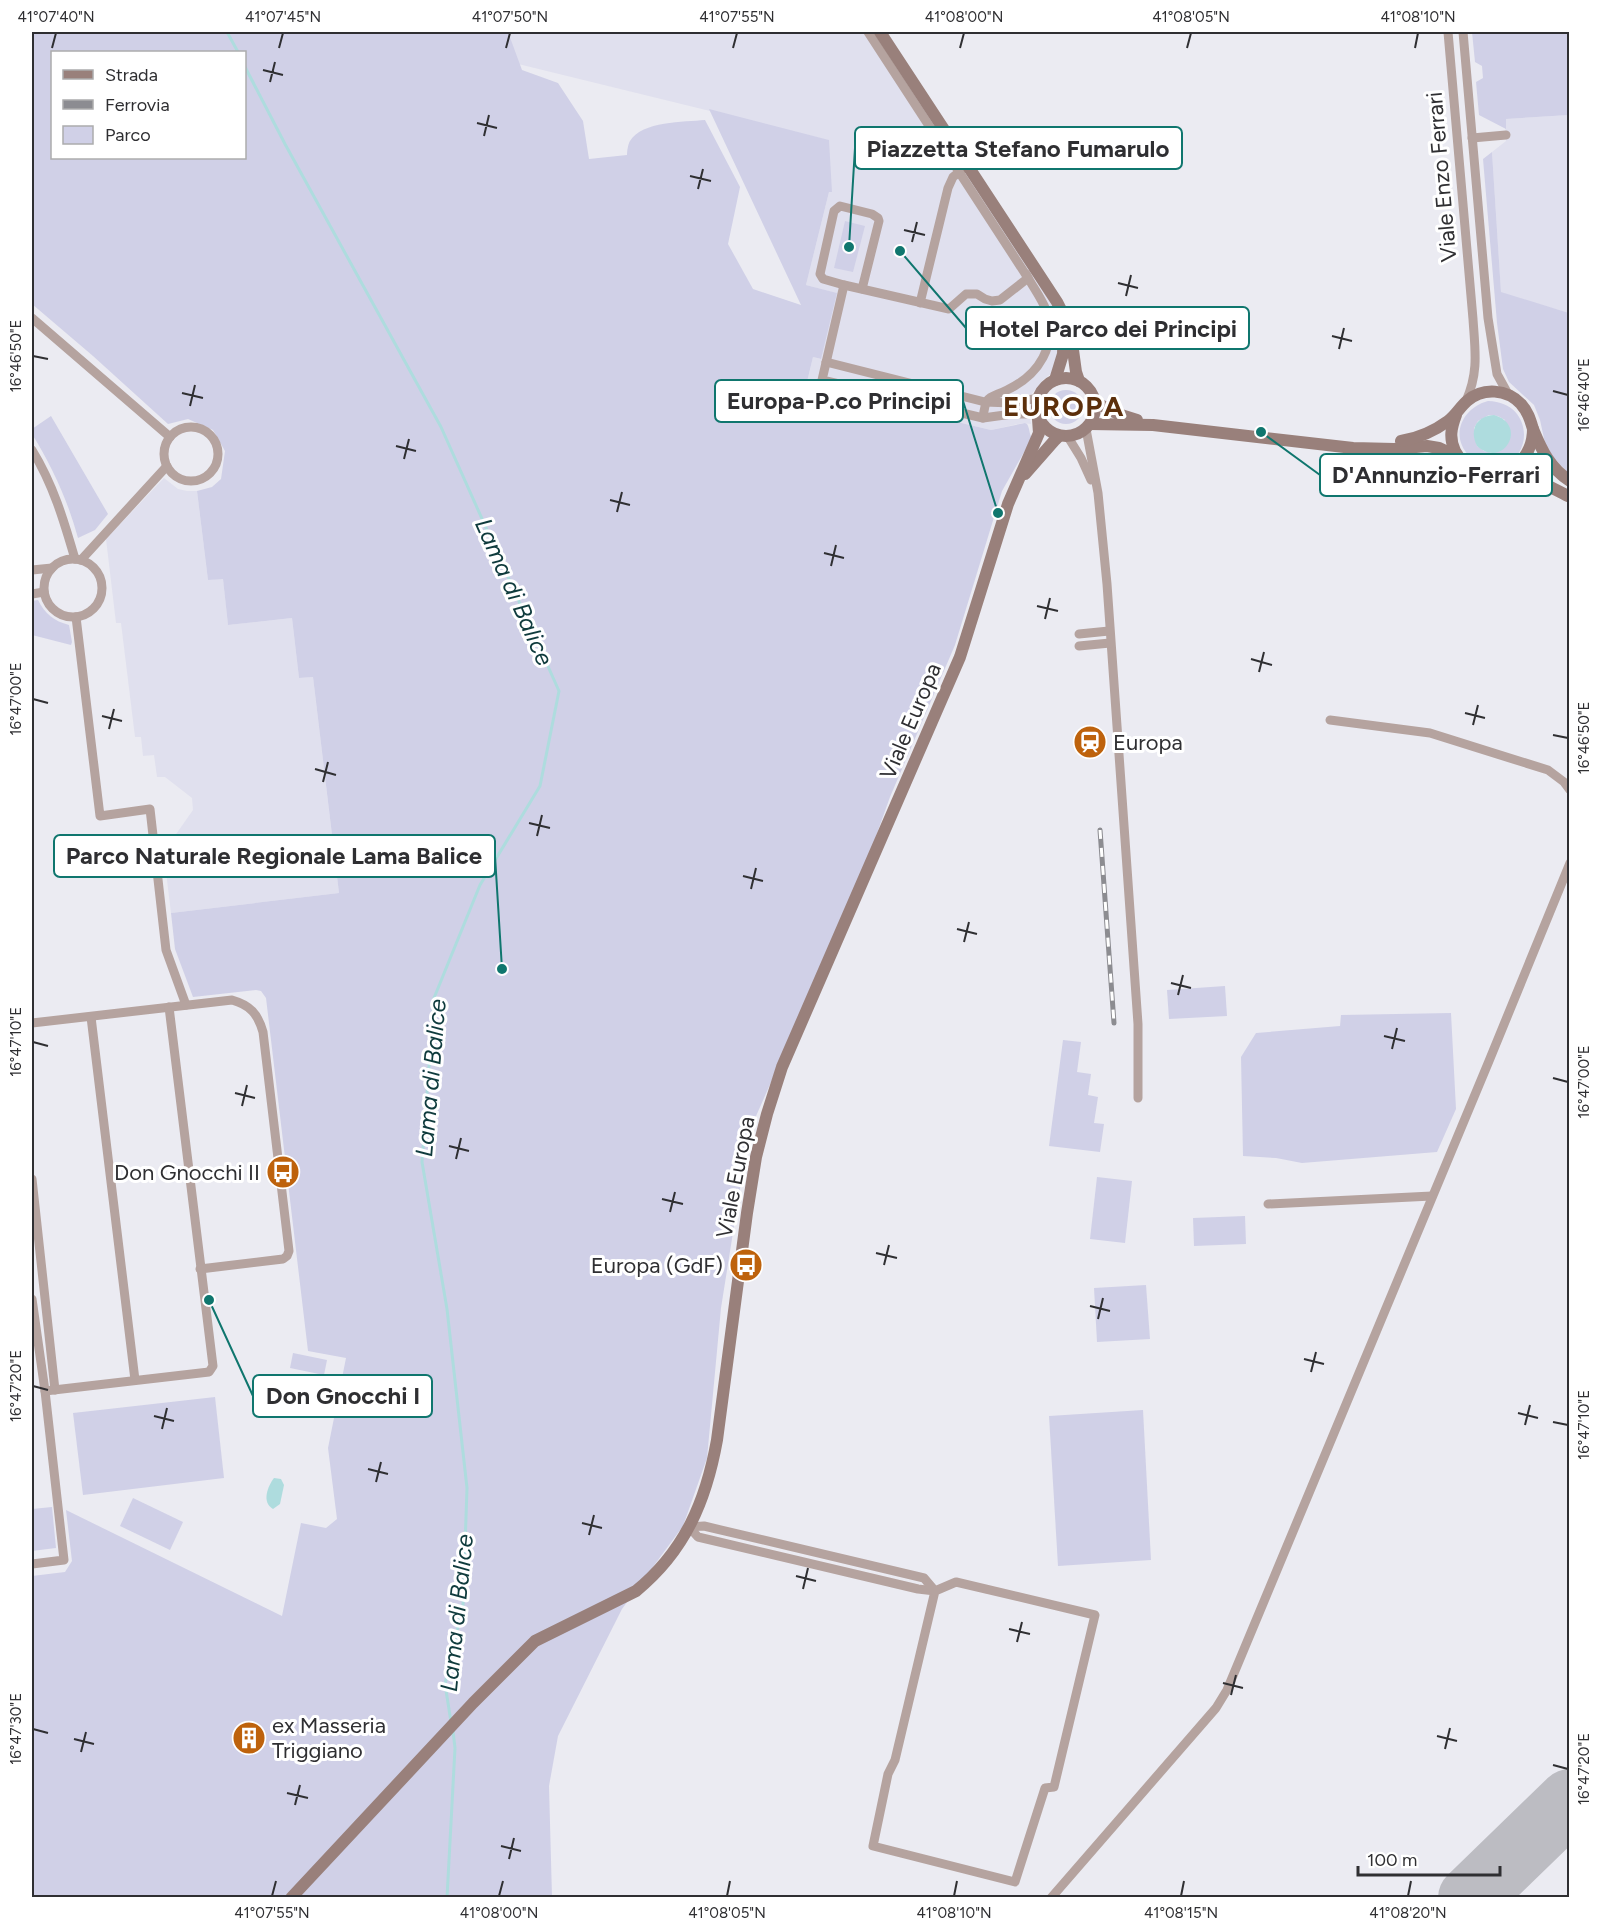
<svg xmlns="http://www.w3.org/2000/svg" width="1601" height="1929" viewBox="0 0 1601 1929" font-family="Figtree,sans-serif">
<rect width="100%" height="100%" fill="#ebebf2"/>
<!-- built -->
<g fill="#e0e0ee">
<polygon points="501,32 873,32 1051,303 1059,321 1061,331 1056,370 1043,380 1029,397 1028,409 1031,424 1023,423 991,430 806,386 813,357 820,359 836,293 806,285 829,192 831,192 828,140 506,61"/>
<polygon points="1569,115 1569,313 1501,293 1492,152 1506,141 1505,119"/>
<polygon points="164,478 178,489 187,491 197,491 208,580 223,578 228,625 292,618 299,678 313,677 339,893 171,913 162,839 174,837 193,810 192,798 165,777 157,777 154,755 143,756 141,737 135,737 121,623 116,623 106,539"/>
</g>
<!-- green -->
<g fill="#d0d0e7" fill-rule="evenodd">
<path d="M32,32H508L522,70L558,83L583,121L589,159L627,155C627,151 628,144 630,141C642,121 684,122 705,120L740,187L728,244L753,289L801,305L709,109L829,140L832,192H829L806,285L837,293L821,359L813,357L806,386L991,430L1025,423L1027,424C1030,429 1029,434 1032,438L1002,491L955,645L890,797L861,878L749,1132L721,1308L707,1458L683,1526L622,1609L558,1736L549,1786L552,1897H32V1576L65,1572L72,1561L66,1510L282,1616L301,1523L326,1528L337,1519L328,1448L346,1358L308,1351L266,998L261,991L256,990L193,997L175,949L171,913L339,893L313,677L299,678L292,618L228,625L223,579L208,580L197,491L212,487L221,479L225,451L213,430L188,419L168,424L93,356L32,304ZM52,52H244V158H52Z"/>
<polygon points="1472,32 1569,32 1569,115 1506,119 1506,129 1479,115 1476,82 1483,78 1482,66 1475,62"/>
<polygon points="1492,152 1501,292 1569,313 1569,474 1552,456 1545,443 1540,420 1534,405 1509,382 1503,369 1497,323 1483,159"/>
<polygon points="845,221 865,226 853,272 834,268"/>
<circle cx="1066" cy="407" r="17"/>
<path d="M1488,401C1537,402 1534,468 1491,466C1483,466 1476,463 1470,457C1449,436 1462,408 1488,401ZM1489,415L1498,416L1505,420L1493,453L1484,451L1477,446L1474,428L1478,421Z"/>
<path d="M51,416L108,514L95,530L78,538C68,501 52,466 32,434V429Z"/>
<path d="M38,600C45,614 54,621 69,625L72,642L71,645L32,635V601Z"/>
<polygon points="1225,986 1227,1016 1169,1019 1167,990"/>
<polygon points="1451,1013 1456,1109 1437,1152 1302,1163 1276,1158 1243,1156 1241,1057 1256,1033 1340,1026 1341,1015"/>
<polygon points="1063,1040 1081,1042 1077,1072 1091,1074 1088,1095 1098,1097 1094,1123 1104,1124 1100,1152 1049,1146"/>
<polygon points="1097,1177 1132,1181 1125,1243 1090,1239"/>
<polygon points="1245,1216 1246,1244 1194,1246 1193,1218"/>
<polygon points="1146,1285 1150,1339 1097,1342 1094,1288"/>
<polygon points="293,1353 327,1360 324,1375 290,1368"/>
<polygon points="215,1397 224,1478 83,1495 73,1413"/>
<polygon points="1143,1410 1151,1560 1058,1566 1049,1416"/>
<polygon points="133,1498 183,1522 170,1550 120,1526"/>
<polygon points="52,1507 56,1548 32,1551 32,1509"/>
</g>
<!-- water -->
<g fill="#aedcde">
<path d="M1494,415C1529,425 1503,470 1477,446C1469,430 1476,416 1494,415Z"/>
<path d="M274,1478L281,1479L284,1485L280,1504L273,1509C261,1502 268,1486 274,1478Z"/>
</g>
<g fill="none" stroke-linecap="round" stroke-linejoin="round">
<!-- stream -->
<g stroke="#aedcde" stroke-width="3">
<polyline points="227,32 238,52"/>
<polyline points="244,65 285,144 441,427 559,691 540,786 480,885 434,998 422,1162 447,1309 467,1488 463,1605 445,1684 451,1722"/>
<polyline points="447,1898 455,1748 453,1731"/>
</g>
<!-- runway -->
<polyline stroke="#bcbcc2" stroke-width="64" points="1470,1898 1570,1801"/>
<!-- street -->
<g stroke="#b5a39f" stroke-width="9">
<polyline points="868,32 1028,278 1000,300 992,301 985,299 977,294 966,294 949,309 844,285 822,380 983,418 1012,414 1036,414"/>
<path d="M1448,32L1473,319C1475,350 1479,372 1466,401"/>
<polyline points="1463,32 1488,318 1497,374 1508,394"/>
<polyline points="1472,138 1506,135"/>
<polyline points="844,285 823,279 820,274 834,211 840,206 872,214 878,218 879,221 862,289"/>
<polyline points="920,303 948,188 953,177 963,169"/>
<polyline points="32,318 170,437"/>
<polyline points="826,362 985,402 1012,403 1038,398"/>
<path d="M983,418C986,394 988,399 1007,390C1039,375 1058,345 1046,310C1041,297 1032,286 1026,274"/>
<circle cx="191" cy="454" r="27"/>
<polyline points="1086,429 1098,493 1107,584 1138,1024 1138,1098"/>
<polyline points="1068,437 1081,458 1091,480"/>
<path d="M32,450C53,484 64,521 75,559"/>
<circle cx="73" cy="588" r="29"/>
<polyline points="81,560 167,466"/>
<polyline points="32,570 52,568"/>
<polyline points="32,594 44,592"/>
<polyline points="76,617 100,816 150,809 166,950 186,1005"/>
<polyline points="1079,634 1109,631"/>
<polyline points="1079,646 1110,643"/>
<polyline points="1330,720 1430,733 1548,770 1564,782 1570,790"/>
<polyline points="91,1017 135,1380"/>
<path d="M32,1023L232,1000C250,1005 258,1014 263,1032L289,1251L287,1256L283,1259L200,1269"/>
<polyline points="32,1179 55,1390"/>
<polyline points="1268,1204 1432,1196"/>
<polyline points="32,1299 45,1391 64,1560 32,1564"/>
<polyline points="45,1391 209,1372 213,1366 169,1007"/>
<polyline points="689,1527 698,1537 918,1589 935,1591 956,1582 1095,1615 1054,1787 1045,1788 1015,1882 873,1846 888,1774 895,1760 935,1591"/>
<polyline points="689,1527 704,1526 924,1578 935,1591"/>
<polyline points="1051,1898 1216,1708 1227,1690 1489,1061 1570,863"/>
</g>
<!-- secondary -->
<g stroke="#99807b" stroke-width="12">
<polyline points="880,32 1057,302 1070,328 1076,372 1079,381"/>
<circle cx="1066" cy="407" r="29"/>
<polyline points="1055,380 1063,354 1064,328"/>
<polyline points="1095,402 1118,414 1137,420"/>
<path d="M1456,415C1451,428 1449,438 1455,451C1469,478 1497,471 1522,476C1539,480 1554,489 1570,497"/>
<polyline points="1090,424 1153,425 1353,448 1394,449 1427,446 1439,448 1458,457"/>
<path d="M1401,441C1419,438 1433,432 1448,421C1456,415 1460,407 1467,401C1483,387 1507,389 1521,404C1528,412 1530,419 1533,429C1542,451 1550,468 1570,481"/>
<path d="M1499,473C1521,468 1533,450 1533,429"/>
<polyline points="1025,474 1054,441 1059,436"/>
<path d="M291,1898L473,1703L535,1641L636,1591C685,1551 706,1501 717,1440L747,1213L756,1157L767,1114L782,1067L960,657L1008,504L1039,433L1038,419"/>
</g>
<defs>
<polyline id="rail" points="1100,830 1114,1023"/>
</defs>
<!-- rail casing -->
<use href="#rail" stroke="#8c8c91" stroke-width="5"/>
<!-- rail -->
<use href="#rail" stroke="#fff" stroke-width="3" stroke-dasharray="9" stroke-linecap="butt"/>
</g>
<!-- ticks -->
<path fill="none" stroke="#2f2f32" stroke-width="2" d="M52,48L56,33M279,48L283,33M506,48L510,33M733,48L737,33M960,48L964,33M1187,48L1191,33M1415,48L1418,33M263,70L283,75M270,82L275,62M477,123L497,128M484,136L489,115M690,176L711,181M698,189L703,169M904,230L925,235M912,242L917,222M1118,283L1138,288M1126,296L1131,275M1332,336L1352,341M1339,349L1344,328M33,356L48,359M1553,391L1568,395M182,393L203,398M190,406L195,385M396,446L416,451M404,459L409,439M610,500L630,505M617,512L622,492M824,553L844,558M831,566L836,545M1037,606L1058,611M1045,619L1050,598M1251,659L1272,665M1259,672L1264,652M33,699L48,703M1465,713L1485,718M102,716L122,721M1473,725L1478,705M109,729L114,709M1553,735L1568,738M315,769L336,775M323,782L328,762M529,823L550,828M537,836L542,815M743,876L763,881M751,889L756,868M957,929L977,934M964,942L969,922M1171,983L1191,988M1178,995L1183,975M1384,1036L1405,1041M33,1042L48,1046M1392,1049L1397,1028M1553,1078L1568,1082M235,1093L255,1098M242,1106L247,1085M449,1146L469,1151M456,1159L461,1138M662,1199L683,1204M670,1212L675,1192M876,1253L897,1258M884,1265L889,1245M1090,1306L1110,1311M1098,1319L1103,1298M1304,1359L1324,1364M1311,1372L1316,1352M33,1386L48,1390M1518,1413L1538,1418M154,1416L174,1421M1553,1422L1568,1425M1525,1425L1530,1405M162,1429L167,1408M368,1469L388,1474M376,1482L381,1462M582,1523L602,1528M589,1535L594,1515M796,1576L816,1581M803,1589L808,1568M1009,1629L1030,1634M1017,1642L1022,1622M1223,1683L1243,1688M1231,1695L1236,1675M33,1729L48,1733M1437,1736L1457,1741M74,1739L94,1744M1445,1749L1450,1728M81,1752L86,1732M1553,1765L1568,1769M287,1793L308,1798M295,1805L300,1785M501,1846L521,1851M509,1859L514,1838M272,1896L276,1881M499,1896L503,1881M727,1896L730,1881M954,1896L957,1881M1181,1896L1184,1881M1408,1896L1411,1881"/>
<!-- icons -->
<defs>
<symbol id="station-disc" viewBox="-11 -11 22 22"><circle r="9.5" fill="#be620c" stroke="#fff"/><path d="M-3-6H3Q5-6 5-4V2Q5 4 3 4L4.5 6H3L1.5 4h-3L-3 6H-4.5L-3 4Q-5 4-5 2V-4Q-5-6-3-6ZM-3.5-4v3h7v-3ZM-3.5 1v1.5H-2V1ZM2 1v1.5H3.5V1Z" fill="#fff"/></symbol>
<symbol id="bus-disc" viewBox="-11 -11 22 22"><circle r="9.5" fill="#be620c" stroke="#fff"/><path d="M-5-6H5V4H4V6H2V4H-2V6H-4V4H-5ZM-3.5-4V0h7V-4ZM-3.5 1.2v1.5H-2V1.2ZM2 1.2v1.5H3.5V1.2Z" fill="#fff"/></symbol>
<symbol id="building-disc" viewBox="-11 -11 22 22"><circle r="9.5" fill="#be620c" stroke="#fff"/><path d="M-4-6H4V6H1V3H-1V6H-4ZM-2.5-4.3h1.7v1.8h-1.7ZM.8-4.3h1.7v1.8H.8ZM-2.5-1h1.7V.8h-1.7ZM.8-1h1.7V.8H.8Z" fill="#fff"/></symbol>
</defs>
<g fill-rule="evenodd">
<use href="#station-disc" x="1071" y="723" width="38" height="38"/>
<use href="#bus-disc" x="264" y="1153" width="38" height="38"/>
<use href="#bus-disc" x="727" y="1246" width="38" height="38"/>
<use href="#building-disc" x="230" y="1719" width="38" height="38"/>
</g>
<g text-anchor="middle" stroke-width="6" stroke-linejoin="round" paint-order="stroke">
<!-- street labels -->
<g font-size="22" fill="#2f2f32" stroke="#fff">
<text transform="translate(1441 177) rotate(-95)" y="8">Viale Enzo Ferrari</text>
<text transform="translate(910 721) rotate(-67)" y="8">Viale Europa</text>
<text transform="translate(735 1177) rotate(-79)" y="8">Viale Europa</text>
</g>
<!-- poi labels -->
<g font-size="22" fill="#2f2f32" stroke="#fff" text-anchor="start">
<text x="1113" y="750">Europa</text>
<text x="260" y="1180" text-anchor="end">Don Gnocchi II</text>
<text x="723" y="1273" text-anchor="end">Europa (GdF)</text>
<text x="272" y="1733">ex Masseria<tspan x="272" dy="25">Triggiano</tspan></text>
</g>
<!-- water labels -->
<g font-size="24" font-style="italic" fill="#0f3b3d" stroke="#fff">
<text transform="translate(514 592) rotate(66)" y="8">Lama di Balice</text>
<text transform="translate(431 1078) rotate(-85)" y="8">Lama di Balice</text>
<text transform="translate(457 1613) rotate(-84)" y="8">Lama di Balice</text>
</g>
<!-- district labels -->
<g font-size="28" font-weight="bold" letter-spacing="1.5" fill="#5c2f0b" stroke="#fff">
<text x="1064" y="416">EUROPA</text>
</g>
</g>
<!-- callouts -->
<path fill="none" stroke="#0f766e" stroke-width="2" d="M849 247L855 148M900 251L966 328M998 513L963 401M1261 432L1320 475M502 969L495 856M209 1300L253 1396"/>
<g fill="#0f766e" stroke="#fff" stroke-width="2">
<circle cx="849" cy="247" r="6"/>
<circle cx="900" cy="251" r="6"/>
<circle cx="998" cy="513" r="6"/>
<circle cx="1261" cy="432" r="6"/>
<circle cx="502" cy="969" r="6"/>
<circle cx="209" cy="1300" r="6"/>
</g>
<g fill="#fff" stroke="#0f766e" stroke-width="2">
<rect x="855" y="127" width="327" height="42" rx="6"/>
<rect x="966" y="307" width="283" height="42" rx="6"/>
<rect x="715" y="380" width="248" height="42" rx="6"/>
<rect x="1320" y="454" width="232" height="42" rx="6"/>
<rect x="54" y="835" width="441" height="42" rx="6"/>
<rect x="253" y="1375" width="179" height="42" rx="6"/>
</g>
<g font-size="24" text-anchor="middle" font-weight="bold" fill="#2f2f32">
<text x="1018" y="157">Piazzetta Stefano Fumarulo</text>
<text x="1108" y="337">Hotel Parco dei Principi</text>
<text x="839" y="409">Europa-P.co Principi</text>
<text x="1436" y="483">D'Annunzio-Ferrari</text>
<text x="274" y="864">Parco Naturale Regionale Lama Balice</text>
<text x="343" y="1404">Don Gnocchi I</text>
</g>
<!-- border -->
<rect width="1601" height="1929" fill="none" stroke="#ffffff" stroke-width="66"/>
<!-- legend -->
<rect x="51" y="51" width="195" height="108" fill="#ffffff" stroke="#acacad" stroke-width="1.5"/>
<rect x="63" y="70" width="30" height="9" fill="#99807b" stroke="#acacad" stroke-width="1.5"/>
<text x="105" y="81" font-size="18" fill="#2f2f32">Strada</text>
<rect x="63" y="100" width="30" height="9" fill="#8c8c91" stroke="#acacad" stroke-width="1.5"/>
<text x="105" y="111" font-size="18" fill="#2f2f32">Ferrovia</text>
<rect x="63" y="126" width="30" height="18" fill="#d0d0e7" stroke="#acacad" stroke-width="1.5"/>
<text x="105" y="141" font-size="18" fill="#2f2f32">Parco</text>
<!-- scale -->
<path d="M1358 1866v9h142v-9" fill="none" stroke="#2f2f32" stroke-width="3"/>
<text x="1367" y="1866" font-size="18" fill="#2f2f32" stroke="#ffffff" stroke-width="4.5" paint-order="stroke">100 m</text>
<rect x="33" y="33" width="1535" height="1863" fill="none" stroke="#2f2f32" stroke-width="2"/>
<g font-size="15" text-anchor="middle" fill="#2f2f32">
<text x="56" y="22">41°07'40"N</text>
<text x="283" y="22">41°07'45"N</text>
<text x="510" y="22">41°07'50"N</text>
<text x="737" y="22">41°07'55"N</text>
<text x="964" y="22">41°08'00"N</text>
<text x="1191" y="22">41°08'05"N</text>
<text x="1418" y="22">41°08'10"N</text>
<text transform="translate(16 356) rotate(-90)" y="5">16°46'50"E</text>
<text transform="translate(1584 395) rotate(-90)" y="5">16°46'40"E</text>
<text transform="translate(16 699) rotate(-90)" y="5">16°47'00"E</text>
<text transform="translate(1584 738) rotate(-90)" y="5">16°46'50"E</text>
<text transform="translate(16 1042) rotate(-90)" y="5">16°47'10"E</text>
<text transform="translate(1584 1082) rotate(-90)" y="5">16°47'00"E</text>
<text transform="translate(16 1386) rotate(-90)" y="5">16°47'20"E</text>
<text transform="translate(1584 1425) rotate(-90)" y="5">16°47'10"E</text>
<text transform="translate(16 1729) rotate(-90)" y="5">16°47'30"E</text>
<text transform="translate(1584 1769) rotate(-90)" y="5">16°47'20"E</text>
<text x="272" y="1918">41°07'55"N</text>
<text x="499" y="1918">41°08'00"N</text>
<text x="727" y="1918">41°08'05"N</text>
<text x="954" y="1918">41°08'10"N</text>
<text x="1181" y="1918">41°08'15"N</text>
<text x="1408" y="1918">41°08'20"N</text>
</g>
</svg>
